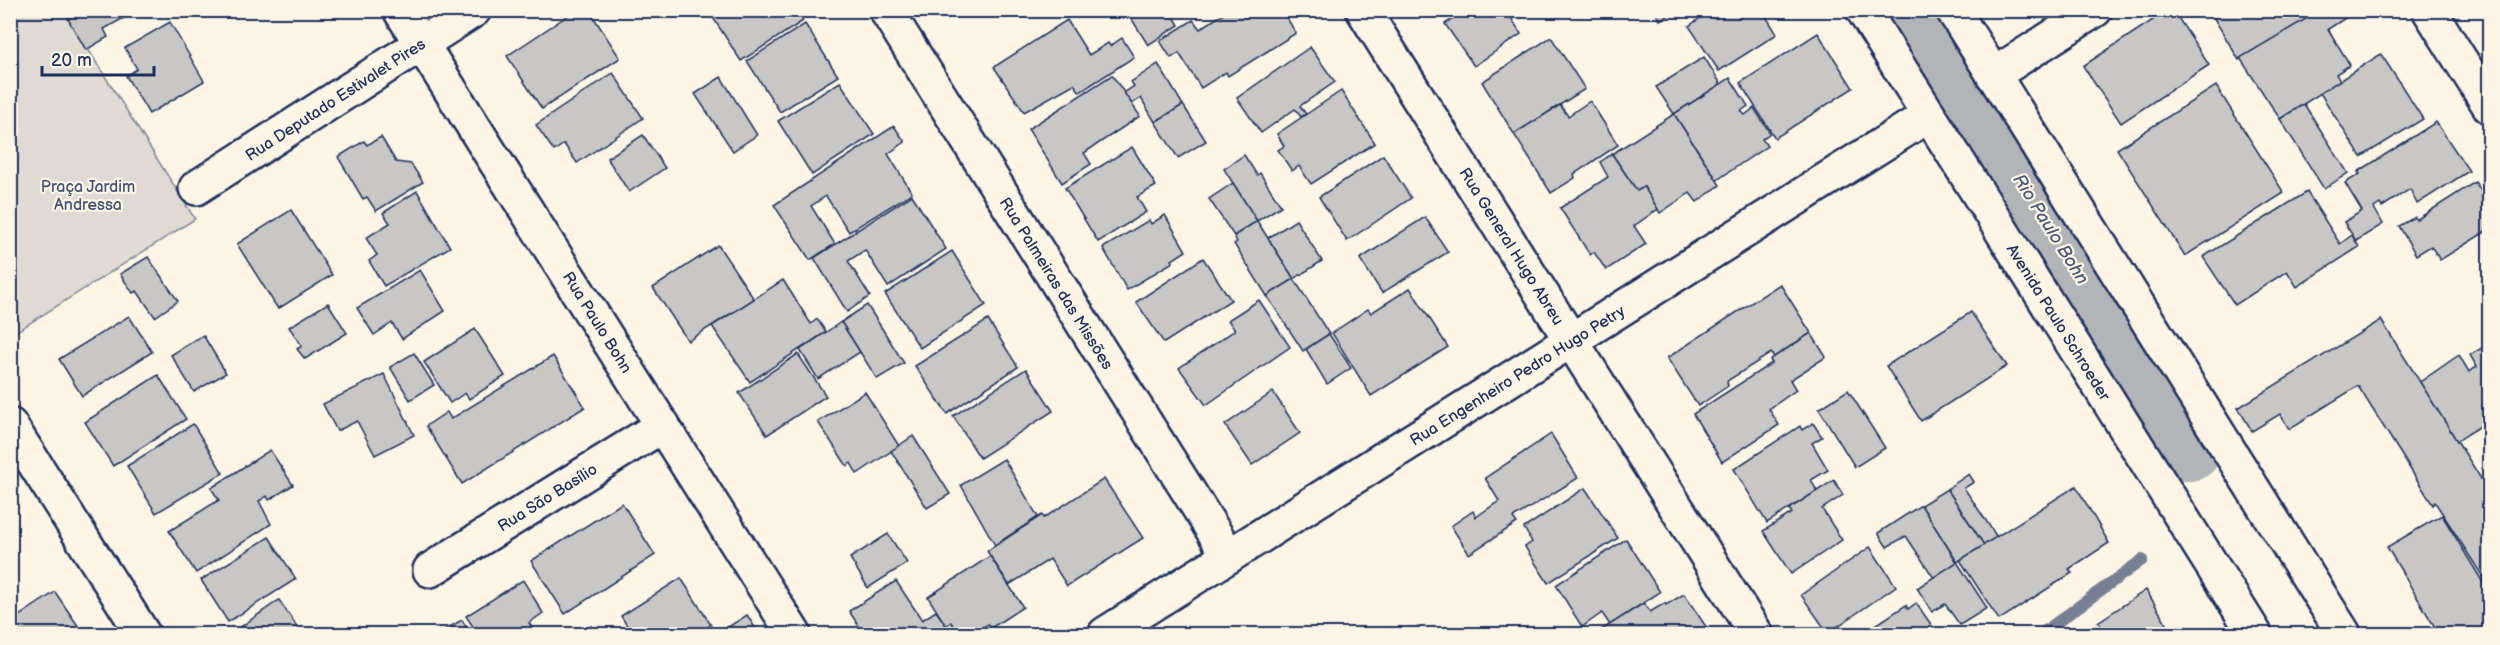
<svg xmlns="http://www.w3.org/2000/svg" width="2500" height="645" viewBox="0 0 2500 645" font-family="'Balsamiq Sans',sans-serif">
<rect width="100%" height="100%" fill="#fcf5e5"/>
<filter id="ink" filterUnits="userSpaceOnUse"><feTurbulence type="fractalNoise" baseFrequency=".0167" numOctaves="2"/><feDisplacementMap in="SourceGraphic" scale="12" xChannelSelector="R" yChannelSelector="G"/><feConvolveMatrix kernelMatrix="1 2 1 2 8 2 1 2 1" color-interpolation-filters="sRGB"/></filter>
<g filter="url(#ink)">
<!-- green -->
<polygon fill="#dfdbd4" stroke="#7d8599" stroke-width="1.5" points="11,11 64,11 195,219 11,335"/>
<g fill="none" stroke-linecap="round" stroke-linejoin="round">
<!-- stream -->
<polyline stroke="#767f94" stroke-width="12" points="2041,634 2142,560"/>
<!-- river -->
<polyline stroke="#b2b4b8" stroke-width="68" points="1913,10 2189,447"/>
</g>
<!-- building -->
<g fill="#c8c7c6" stroke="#1b2f5e" stroke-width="1.5">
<polygon points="84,10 138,10 104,29 108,37 86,50 68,19"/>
<polygon points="576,10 589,10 620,58 542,109 507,56"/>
<polygon points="708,10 797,10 803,21 741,61"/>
<polygon points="1126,10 1170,10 1179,25 1148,45"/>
<polygon points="1229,10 1282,10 1296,33 1228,76 1226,72 1201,88 1179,53 1171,58 1160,41 1193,20 1200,29"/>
<polygon points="1466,10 1518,10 1510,16 1521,34 1474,66 1445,24"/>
<polygon points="1654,10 1679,10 1660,20"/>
<polygon points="1712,10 1762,10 1777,34 1719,71 1689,26"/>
<polygon points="2168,10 2173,10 2209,65 2121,123 2083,66"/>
<polygon points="2209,10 2321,10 2239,60"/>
<polygon points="2321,10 2358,10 2328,29 2350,65 2336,74 2340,81 2280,119 2240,58"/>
<polygon points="1067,20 1089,55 1108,43 1110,46 1122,38 1134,57 1080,92 1074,84 1024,112 994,67"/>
<polygon points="170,22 204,81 149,114 126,76 137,69 125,48"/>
<polygon points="805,24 838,76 780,112 747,61"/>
<polygon points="1818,33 1853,88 1775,138 1740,83"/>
<polygon points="1551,37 1585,89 1514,134 1482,82"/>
<polygon points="1310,47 1335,82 1300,106 1306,114 1301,117 1295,109 1261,133 1237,98"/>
<polygon points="2381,54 2423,119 2361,157 2320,93"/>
<polygon points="1704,57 1721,84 1674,114 1656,87"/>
<polygon points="1158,64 1183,105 1155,122 1141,98 1132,104 1124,93 1134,86 1131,82"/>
<polygon points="613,73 643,118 577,163 564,144 554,151 536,125"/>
<polygon points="1112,75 1140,116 1084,153 1091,164 1062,183 1028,129"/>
<polygon points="721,77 757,135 733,151 695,94"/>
<polygon points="1730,78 1748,106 1741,111 1745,115 1754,108 1770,133 1762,139 1767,146 1717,180 1674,114"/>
<polygon points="840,82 874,134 812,175 778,121"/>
<polygon points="2216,86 2284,193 2185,256 2117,149"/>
<polygon points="1341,91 1375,143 1311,184 1299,166 1292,171 1278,150 1284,146 1277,134"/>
<polygon points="1590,101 1618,145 1574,174 1575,178 1551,193 1514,134 1560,105 1568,116"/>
<polygon points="2304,104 2348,173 2324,189 2280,119"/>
<polygon points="1183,105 1206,141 1178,158 1155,122"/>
<polygon points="1674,114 1720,185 1697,202 1690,193 1660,213 1644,187 1637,191 1612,154"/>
<polygon points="2436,122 2469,171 2417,204 2410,189 2382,207 2380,204 2374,208 2383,224 2356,241 2344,222 2362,211 2345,183 2360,174 2358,172"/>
<polygon points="894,126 905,142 888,154 912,193 849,232 826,196 811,206 835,244 810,260 774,205"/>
<polygon points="643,135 665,168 629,192 607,158"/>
<polygon points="381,137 396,162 411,164 423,182 376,211 367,197 363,199 338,157 364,141 367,145"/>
<polygon points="1132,147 1156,186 1137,197 1146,212 1098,242 1065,188"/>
<polygon points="1612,154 1637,191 1644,187 1658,209 1634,226 1646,244 1606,270 1594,252 1590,255 1560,208 1608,177 1600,162"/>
<polygon points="1244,155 1257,175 1260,173 1281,206 1257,221 1224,169"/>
<polygon points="1383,155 1411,198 1347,241 1319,197"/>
<polygon points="2475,182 2490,204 2490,229 2440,260 2431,246 2416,255 2399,226 2415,217 2416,220"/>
<polygon points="1233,183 1257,221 1234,236 1209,199"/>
<polygon points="417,191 450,247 384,286 369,261 377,255 366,238 390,223 383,213"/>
<polygon points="2307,192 2340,244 2352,235 2359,247 2297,287 2287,271 2235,305 2203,257"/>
<polygon points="912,195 946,249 888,287 865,250 848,261 870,296 847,312 814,258"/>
<polygon points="291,210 332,275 278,309 237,244"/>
<polygon points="1165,215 1186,251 1172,260 1173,262 1127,290 1103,248 1149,220 1151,224"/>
<polygon points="1425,217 1448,252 1382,293 1360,259"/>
<polygon points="1296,220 1322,261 1294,279 1268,238"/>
<polygon points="1257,221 1294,279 1267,296 1234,244 1237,242 1234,236"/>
<polygon points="718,245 754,299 688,341 653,288"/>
<polygon points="952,251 986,305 920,348 885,294"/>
<polygon points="148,257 178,301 155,317 137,291 133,293 120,274"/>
<polygon points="1203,258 1231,300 1164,343 1136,302"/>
<polygon points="420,270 445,311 402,339 392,323 374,335 357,308"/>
<polygon points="1294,279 1329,334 1303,351 1267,296"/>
<polygon points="783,280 811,324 817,319 826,332 750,382 712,326"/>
<polygon points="1780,284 1811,333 1774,357 1771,353 1727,381 1728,386 1698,406 1667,358"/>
<polygon points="1410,288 1448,347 1371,396 1332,333 1368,309 1371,313"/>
<polygon points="1259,300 1290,347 1206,405 1179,368 1235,330 1228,320"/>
<polygon points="328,303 347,333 305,359 297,349 302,346 289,327"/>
<polygon points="867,305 904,363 877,379 841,322"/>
<polygon points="1971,312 2007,366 1921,421 1886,366"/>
<polygon points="129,316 152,352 82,396 59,359"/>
<polygon points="988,320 1018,367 947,414 915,366"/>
<polygon points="2381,320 2490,493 2490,588 2435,502 2433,505 2358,386 2289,429 2280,414 2252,431 2238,408"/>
<polygon points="841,322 860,352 818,379 800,350"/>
<polygon points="475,329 505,376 469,399 465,393 450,403 424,362"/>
<polygon points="1811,333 1826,357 1790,380 1796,390 1769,409 1779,425 1722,462 1693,414 1772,363 1770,360 1774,357"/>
<polygon points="1329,334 1351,368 1327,384 1306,349"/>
<polygon points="203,335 226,373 194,392 171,355"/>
<polygon points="2490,343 2490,420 2457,441 2420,382 2459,355 2469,372 2477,367 2470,355"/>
<polygon points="414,353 434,385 410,400 390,367"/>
<polygon points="798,354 826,396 767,435 739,393"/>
<polygon points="553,356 585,407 462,484 426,426 447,412 451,419"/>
<polygon points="1026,369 1053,411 980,458 953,416"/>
<polygon points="384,374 414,435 375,455 357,421 337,431 323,404"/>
<polygon points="158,375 186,419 113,466 85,422"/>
<polygon points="1848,390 1885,448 1855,467 1819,409"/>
<polygon points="865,392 899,446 857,474 851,463 847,466 818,422"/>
<polygon points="1273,392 1300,433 1252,465 1225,425"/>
<polygon points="1813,423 1822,437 1812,443 1828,470 1811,480 1817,491 1767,523 1734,469 1800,426 1802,430"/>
<polygon points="193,424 223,473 156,513 127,466"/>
<polygon points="1551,434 1578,478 1513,518 1517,523 1469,554 1451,526 1473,511 1476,517 1499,501 1485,478"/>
<polygon points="913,436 950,494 927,508 891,451"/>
<polygon points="270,450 293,485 269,500 267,496 259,501 271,524 196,573 169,531 219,500 211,488"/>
<polygon points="1004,459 1038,517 995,545 961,485"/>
<polygon points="1969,474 1974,482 1964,488 1997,537 1984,545 1947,489"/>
<polygon points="1104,479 1143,538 1067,586 1050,559 1009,585 987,551 1042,515 1044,518"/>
<polygon points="1834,480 1843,495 1822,509 1842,540 1791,574 1763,531 1792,513 1789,509"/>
<polygon points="2076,486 2109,543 2069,569 2072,573 1999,620 1960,560"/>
<polygon points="1585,488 1618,538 1548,583 1525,547 1532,542 1524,528"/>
<polygon points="1947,489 1984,545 1957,562 1921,505"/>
<polygon points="622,503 655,555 565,614 531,561"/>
<polygon points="1921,505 1957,562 1934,578 1906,536 1887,547 1878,533"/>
<polygon points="2442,515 2490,594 2490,634 2439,634 2387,547"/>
<polygon points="888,534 907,563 868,588 850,558"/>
<polygon points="269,537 296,579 228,622 201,580"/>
<polygon points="1626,539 1660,592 1610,625 1602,613 1582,627 1556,585"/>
<polygon points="1870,547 1896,586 1828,633 1801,595"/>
<polygon points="990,556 1023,607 991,628 988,624 973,634 959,634 951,622 946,626 928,597"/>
<polygon points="1957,562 1987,608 1960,625 1945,604 1932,612 1917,588"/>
<polygon points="681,578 711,625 696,634 632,634 621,616"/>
<polygon points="523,580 543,613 529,623 536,634 478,634 466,616"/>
<polygon points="896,581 922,620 936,611 952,634 864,634 849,611"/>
<polygon points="2146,590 2173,634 2099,634 2104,632 2098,622"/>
<polygon points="55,592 83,633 10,634 10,622"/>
<polygon points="1684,594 1709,631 1705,634 1595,634 1644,603 1650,612 1665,603 1666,605"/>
<polygon points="279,600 302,634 233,634 232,633"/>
<polygon points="1916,603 1937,633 1935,634 1862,634 1906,605 1908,609"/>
<polygon points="747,615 759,634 717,634"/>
<polygon points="462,620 471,634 437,634"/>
<polygon points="591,626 596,634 578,634"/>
</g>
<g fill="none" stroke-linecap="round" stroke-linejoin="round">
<defs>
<g id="minor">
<polyline points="400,10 794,634"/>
<polyline points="886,10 1229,556"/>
<polyline points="1363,10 1756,634"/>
<polyline points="2429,10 2490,107"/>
<polyline points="1993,75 2095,10"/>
<polyline points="196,188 474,10"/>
<polyline points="10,425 143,634"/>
<polyline points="430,570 663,425"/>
<polyline points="1105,634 1929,115"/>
</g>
<g id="major">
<polyline points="1863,10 2255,634"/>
<polyline points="1953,10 2344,634"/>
</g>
</defs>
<!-- minor casing -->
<use href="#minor" stroke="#1b2f5e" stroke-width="38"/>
<!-- major casing -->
<use href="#major" stroke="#1b2f5e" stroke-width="38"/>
<!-- minor -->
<use href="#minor" stroke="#fcf5e5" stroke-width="33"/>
<!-- major -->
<use href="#major" stroke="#fcf5e5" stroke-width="33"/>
</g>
</g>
<g text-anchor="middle" stroke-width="4.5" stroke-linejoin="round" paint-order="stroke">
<!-- street labels -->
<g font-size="16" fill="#1b2f5e" stroke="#fcf5e5">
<text transform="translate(335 99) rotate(-33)" y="6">Rua Deputado Estivalet Pires</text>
<text transform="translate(1512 246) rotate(58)" y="6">Rua General Hugo Abreu</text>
<text transform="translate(1057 283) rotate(58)" y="6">Rua Palmeiras das Missões</text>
<text transform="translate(598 322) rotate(58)" y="6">Rua Paulo Bohn</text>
<text transform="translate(2059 322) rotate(58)" y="6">Avenida Paulo Schroeder</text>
<text transform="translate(1517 375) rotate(-32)" y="6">Rua Engenheiro Pedro Hugo Petry</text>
<text transform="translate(547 497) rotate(-32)" y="6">Rua São Basílio</text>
</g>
<!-- park labels -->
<g font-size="16" fill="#425176" stroke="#fcf5e5">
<text x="88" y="192">Praça Jardim<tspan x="88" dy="18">Andressa</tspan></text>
</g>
<!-- water labels -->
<g font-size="18" font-style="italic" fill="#485779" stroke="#fcf5e5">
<text transform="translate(2051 229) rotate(58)" y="6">Rio Paulo Bohn</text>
</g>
</g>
<!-- margin -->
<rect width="2500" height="645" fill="none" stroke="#fcf5e5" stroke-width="36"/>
<rect x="18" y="18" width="2464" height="609" fill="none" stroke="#1b2f5e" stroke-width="2" filter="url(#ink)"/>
<!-- scale -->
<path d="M42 66v9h112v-9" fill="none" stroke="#1b2f5e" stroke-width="3"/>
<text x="51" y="66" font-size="18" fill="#1b2f5e" stroke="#fcf5e5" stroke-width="4.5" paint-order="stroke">20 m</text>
</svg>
